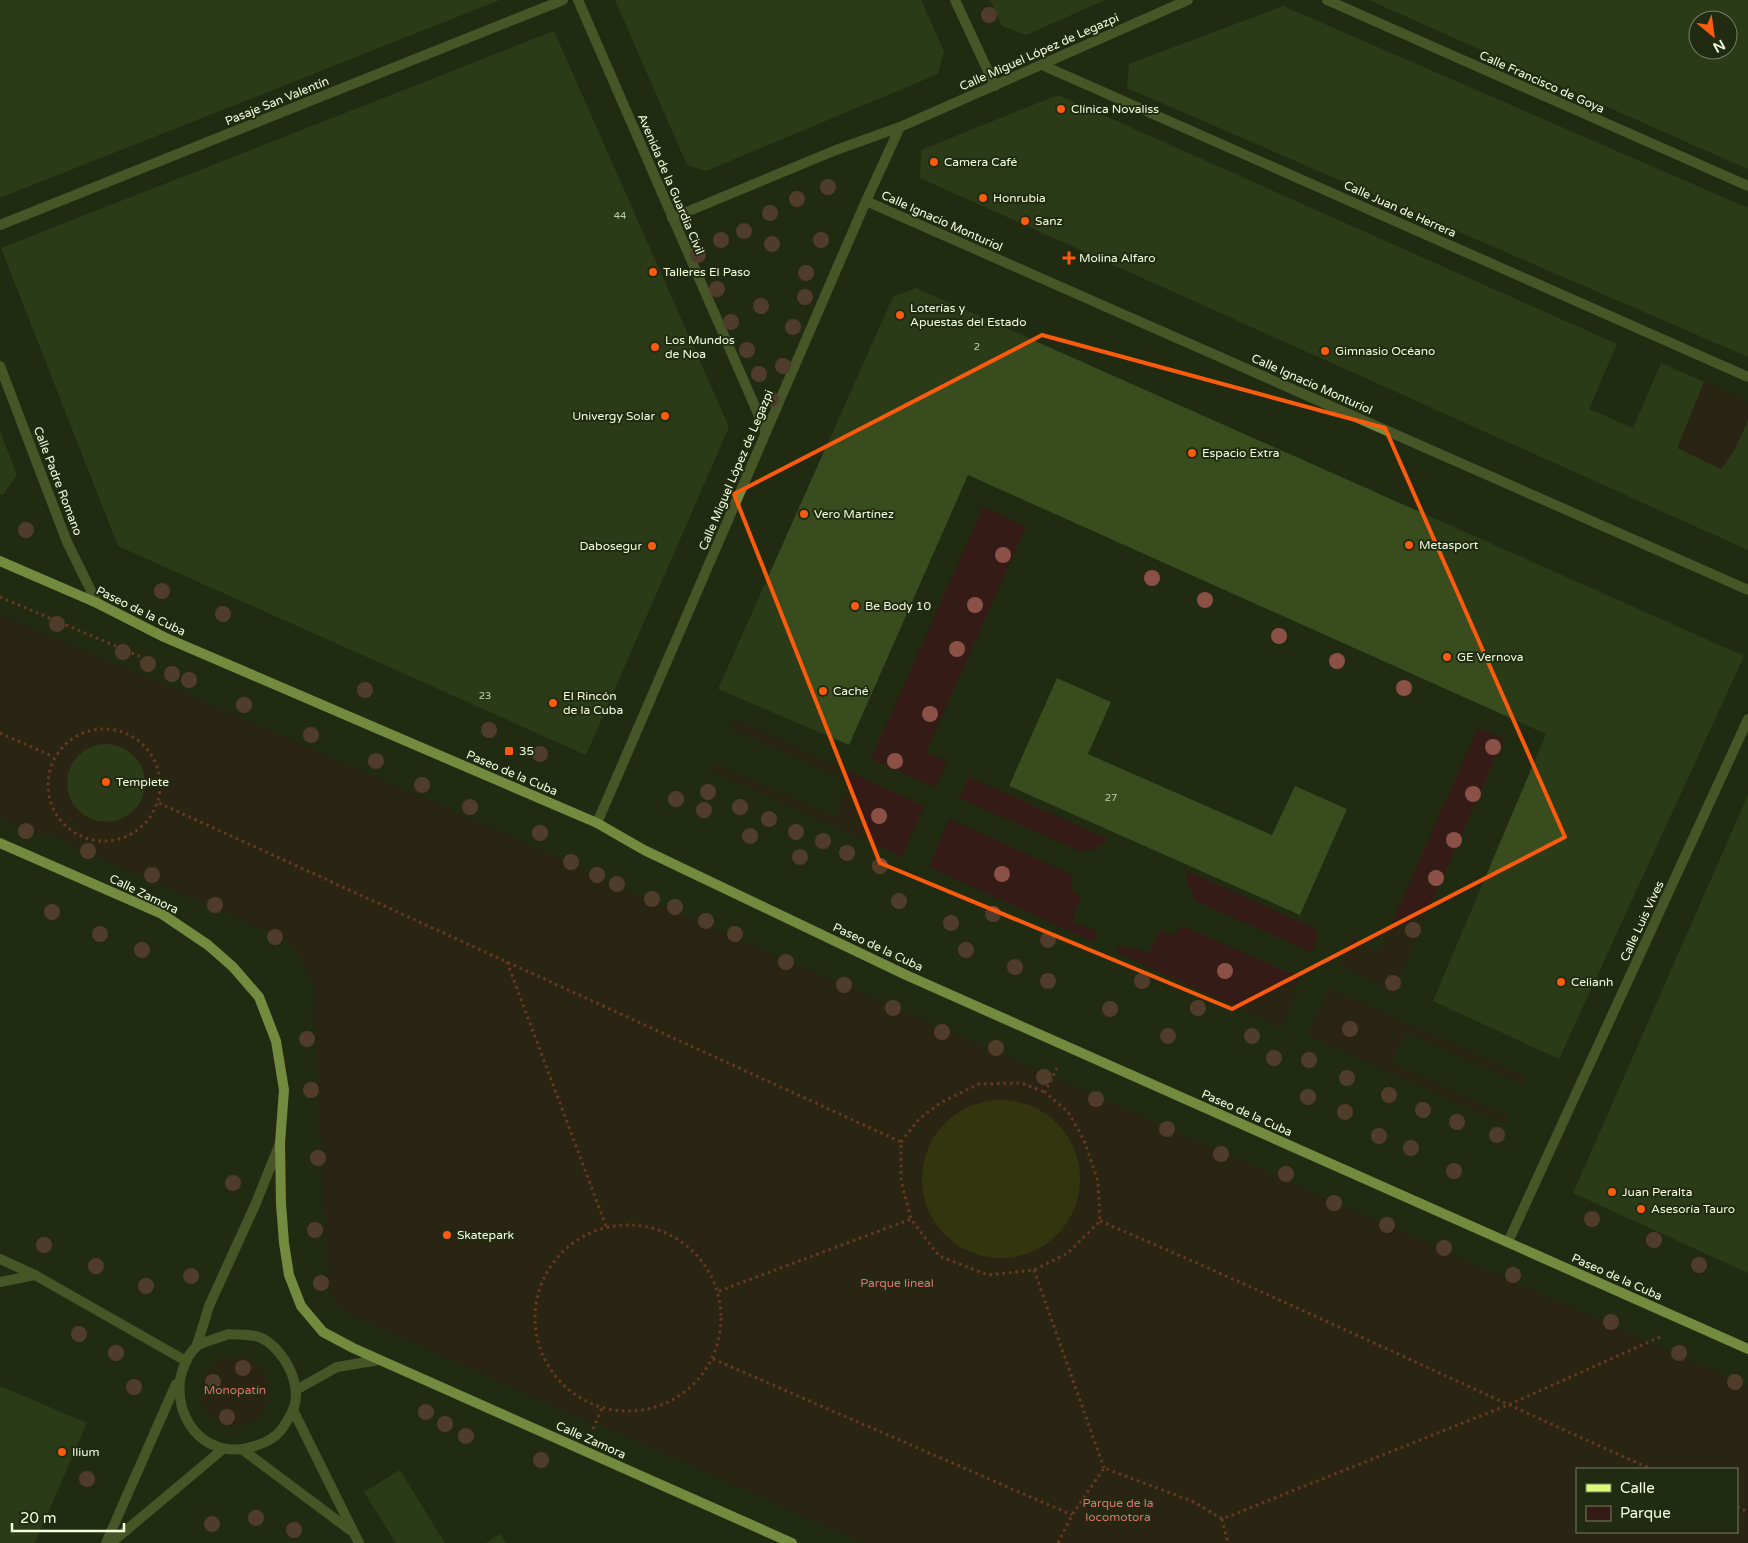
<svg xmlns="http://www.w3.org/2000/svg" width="1748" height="1543" viewBox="0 0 1748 1543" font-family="'Varela Round',sans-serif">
<rect width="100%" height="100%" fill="#212b12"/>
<!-- green -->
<g fill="#351b15" fill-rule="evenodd">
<polygon points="1704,382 1748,401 1748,420 1735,449 1721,469 1677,448"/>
<polygon points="983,507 1026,527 926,752 947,762 935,787 871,759"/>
<path d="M0,615L178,690L555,856L610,883L1022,1063L1748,1386V1543H863L615,1431L571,1414L349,1313L334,1299L328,1283L313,983L300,955L284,938L110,862L46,831L45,837L0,817ZM1577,1469H1737V1532H1577Z"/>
<polygon points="733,718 924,806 902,857 710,770 715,764 836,817 849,782 729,727"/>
<polygon points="1478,728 1504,738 1393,991 1340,965 1352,939 1379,952"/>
<polygon points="969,777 1108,839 1096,849 1080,851 959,798"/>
<polygon points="949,819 1071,874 1071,890 1081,898 1075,913 1073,922 1097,932 1094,942 929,867"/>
<polygon points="1186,870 1319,931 1312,952 1196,901 1188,885"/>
<polygon points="1183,926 1301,978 1281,1028 1116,952 1119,945 1149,953 1160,930 1173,935"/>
<polygon points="1328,988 1525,1076 1522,1084 1405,1032 1391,1063 1509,1116 1505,1124 1307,1035"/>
<circle cx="235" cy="1391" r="34"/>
</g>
<!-- water -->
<circle fill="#4a420c" cx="1001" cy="1179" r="79"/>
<!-- building -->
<g fill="#384c1e" fill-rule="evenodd">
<polygon points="0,0 500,0 0,198"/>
<polygon points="615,0 921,0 944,51 938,74 706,171 687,165"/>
<polygon points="990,0 1105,0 1026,35 1002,26"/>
<path d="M1369,0H1748V169L1675,137ZM1698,20H1728V50H1698Z"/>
<polygon points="1283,6 1748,208 1748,357 1127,88 1129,64"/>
<polygon points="554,31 729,427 586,755 118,546 1,248"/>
<polygon points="1058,95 1617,344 1589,409 1633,428 1661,363 1704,382 1677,448 1721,469 1735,449 1748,420 1748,550 920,178 921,150"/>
<polygon points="916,288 1744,656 1559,1059 1433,1001 1546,734 968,475 849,745 718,689 893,297"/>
<polygon points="0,431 17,475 3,495 0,494"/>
<polygon points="1057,678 1111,702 1088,754 1272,835 1295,786 1347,809 1300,915 1009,786"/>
<circle cx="106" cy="783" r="39"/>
<polygon points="1748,795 1748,1273 1573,1193"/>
<polygon points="0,1386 87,1423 35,1543 0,1543"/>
<polygon points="400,1470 445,1543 396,1543 364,1492"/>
<polygon points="500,1534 506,1543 486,1543"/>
</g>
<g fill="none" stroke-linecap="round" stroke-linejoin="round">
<!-- path -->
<g stroke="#bc4a33" stroke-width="3" stroke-dasharray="2.5 4" stroke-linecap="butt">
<polyline points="0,597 151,661"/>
<circle cx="104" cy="785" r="56"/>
<polyline points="0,733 54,757"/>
<polyline points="159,803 901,1142 901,1180 911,1219 939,1256 988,1275 1034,1270 1068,1253 1100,1221 1098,1181 1084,1140 1068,1112 1045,1092 1057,1068"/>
<polyline points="507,962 606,1226"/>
<polyline points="901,1142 919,1119 940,1103 979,1084 1021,1083 1045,1092"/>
<path d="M1100,1221C1285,1300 1467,1387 1651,1469"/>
<circle cx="628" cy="1318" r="93"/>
<polyline points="1034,1270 1104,1468"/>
<polyline points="719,1291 911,1219"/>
<polyline points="713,1359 1072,1515"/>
<polyline points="593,1429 602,1408"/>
<polyline points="1737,1507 1748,1512"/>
<polyline points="1222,1519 1228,1543"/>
<polyline points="1058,1543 1072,1515 1104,1468 1194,1502 1222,1519 1508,1405 1660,1337"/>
</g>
<!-- lane -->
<polyline stroke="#75893e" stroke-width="10" points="197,1345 209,1306 256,1203 280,1143"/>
<!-- street -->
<g stroke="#75893e" stroke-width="10">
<polyline points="578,0 766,432"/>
<polyline points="955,0 995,86"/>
<polyline points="1327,0 1748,186"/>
<polyline points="1042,65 1748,377"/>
<polyline points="866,201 1748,590"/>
<polyline points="672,218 836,150 900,127"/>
<polyline points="0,225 563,0"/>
<polyline points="0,366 67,542 97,603"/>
<polyline points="597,823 866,201 900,127 1188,0"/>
<polyline points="1508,1242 1748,719"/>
<polyline points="0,1259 35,1275 186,1361"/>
<polyline points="0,1282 35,1275"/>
<path d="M229,1334C238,1335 250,1334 259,1337C284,1347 306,1389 291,1414C288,1419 285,1425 281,1430C275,1438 265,1443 255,1446C210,1461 175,1425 180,1380C182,1369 188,1354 197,1346C202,1342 221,1337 229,1334Z"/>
<polyline points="296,1390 337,1367 379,1360"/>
<polyline points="293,1410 359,1543"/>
<polyline points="243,1450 350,1530"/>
<polyline points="106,1543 176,1384"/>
<polyline points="111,1543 223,1449"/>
</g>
<!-- secondary -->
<g stroke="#dafc76" stroke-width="10">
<polyline points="0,561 97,603 164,637 597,823 644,850 906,975 1748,1349"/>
<polyline points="0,843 162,914 208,945 233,967 259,997 276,1041 284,1090 280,1143 281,1204 284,1243 289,1275 301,1306 323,1332 353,1348 792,1543"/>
</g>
</g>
<!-- trees -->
<g fill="#8b5147">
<circle cx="989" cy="15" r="8"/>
<circle cx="828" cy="187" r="8"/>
<circle cx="797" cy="199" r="8"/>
<circle cx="770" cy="213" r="8"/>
<circle cx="744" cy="231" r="8"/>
<circle cx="721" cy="240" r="8"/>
<circle cx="821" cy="240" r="8"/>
<circle cx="772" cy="244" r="8"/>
<circle cx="698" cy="255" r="8"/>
<circle cx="806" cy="273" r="8"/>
<circle cx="717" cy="289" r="8"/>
<circle cx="805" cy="297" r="8"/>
<circle cx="761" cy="306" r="8"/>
<circle cx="731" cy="322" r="8"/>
<circle cx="793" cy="327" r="8"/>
<circle cx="747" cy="350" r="8"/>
<circle cx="783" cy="366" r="8"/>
<circle cx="759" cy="374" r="8"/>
<circle cx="771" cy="399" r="8"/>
<circle cx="26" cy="530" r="8"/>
<circle cx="1003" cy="555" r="8"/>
<circle cx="1152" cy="578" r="8"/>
<circle cx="162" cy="591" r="8"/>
<circle cx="1205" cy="600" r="8"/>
<circle cx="975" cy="605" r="8"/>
<circle cx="223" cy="614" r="8"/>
<circle cx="57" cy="624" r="8"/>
<circle cx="1279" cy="636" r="8"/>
<circle cx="957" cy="649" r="8"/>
<circle cx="123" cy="652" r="8"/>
<circle cx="1337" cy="661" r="8"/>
<circle cx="148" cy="664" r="8"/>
<circle cx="172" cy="674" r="8"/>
<circle cx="189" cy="680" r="8"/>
<circle cx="1404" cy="688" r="8"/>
<circle cx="365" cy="690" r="8"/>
<circle cx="244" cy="705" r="8"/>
<circle cx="930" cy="714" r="8"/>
<circle cx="489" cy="730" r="8"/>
<circle cx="311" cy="735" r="8"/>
<circle cx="1493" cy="747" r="8"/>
<circle cx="540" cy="754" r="8"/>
<circle cx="376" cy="761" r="8"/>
<circle cx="895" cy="761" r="8"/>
<circle cx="422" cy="785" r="8"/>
<circle cx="708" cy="792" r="8"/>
<circle cx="1473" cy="794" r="8"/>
<circle cx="676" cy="799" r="8"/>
<circle cx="470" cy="807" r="8"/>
<circle cx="740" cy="807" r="8"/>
<circle cx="704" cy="810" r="8"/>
<circle cx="879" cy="816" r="8"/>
<circle cx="769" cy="819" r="8"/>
<circle cx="26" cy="831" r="8"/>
<circle cx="796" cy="832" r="8"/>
<circle cx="540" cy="833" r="8"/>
<circle cx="750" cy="836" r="8"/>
<circle cx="1454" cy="840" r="8"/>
<circle cx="823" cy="841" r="8"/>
<circle cx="88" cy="851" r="8"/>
<circle cx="847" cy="853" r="8"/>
<circle cx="800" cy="857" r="8"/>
<circle cx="571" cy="862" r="8"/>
<circle cx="880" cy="866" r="8"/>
<circle cx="1002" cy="874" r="8"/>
<circle cx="152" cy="875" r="8"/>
<circle cx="597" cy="875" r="8"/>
<circle cx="1436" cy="878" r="8"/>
<circle cx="617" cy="884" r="8"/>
<circle cx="652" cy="899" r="8"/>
<circle cx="899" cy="901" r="8"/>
<circle cx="215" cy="905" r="8"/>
<circle cx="675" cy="907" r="8"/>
<circle cx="52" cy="912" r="8"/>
<circle cx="993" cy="914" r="8"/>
<circle cx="706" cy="921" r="8"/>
<circle cx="951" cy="923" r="8"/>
<circle cx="1413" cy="930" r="8"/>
<circle cx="100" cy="934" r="8"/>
<circle cx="735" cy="934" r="8"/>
<circle cx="275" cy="937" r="8"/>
<circle cx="1048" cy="940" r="8"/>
<circle cx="142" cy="950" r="8"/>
<circle cx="966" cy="950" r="8"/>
<circle cx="786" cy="962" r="8"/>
<circle cx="1015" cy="967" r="8"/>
<circle cx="1225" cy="971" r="8"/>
<circle cx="1048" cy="981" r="8"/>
<circle cx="1142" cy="981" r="8"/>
<circle cx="1393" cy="983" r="8"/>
<circle cx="844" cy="985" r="8"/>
<circle cx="893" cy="1008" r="8"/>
<circle cx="1198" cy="1008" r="8"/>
<circle cx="1110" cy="1009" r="8"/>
<circle cx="1350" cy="1029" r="8"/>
<circle cx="942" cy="1032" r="8"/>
<circle cx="1168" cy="1036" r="8"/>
<circle cx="1252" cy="1036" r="8"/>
<circle cx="307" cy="1039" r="8"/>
<circle cx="996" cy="1048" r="8"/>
<circle cx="1274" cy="1058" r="8"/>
<circle cx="1309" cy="1060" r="8"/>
<circle cx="1044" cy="1077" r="8"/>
<circle cx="1347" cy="1078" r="8"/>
<circle cx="311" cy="1090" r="8"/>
<circle cx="1389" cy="1095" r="8"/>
<circle cx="1308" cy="1097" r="8"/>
<circle cx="1096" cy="1099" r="8"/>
<circle cx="1423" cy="1110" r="8"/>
<circle cx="1345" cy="1112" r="8"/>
<circle cx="1457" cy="1122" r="8"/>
<circle cx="1167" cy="1129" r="8"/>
<circle cx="1497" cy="1135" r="8"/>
<circle cx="1379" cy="1136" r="8"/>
<circle cx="1411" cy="1148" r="8"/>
<circle cx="1221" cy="1154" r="8"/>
<circle cx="318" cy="1158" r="8"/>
<circle cx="1454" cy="1171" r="8"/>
<circle cx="1286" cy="1174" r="8"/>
<circle cx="233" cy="1183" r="8"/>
<circle cx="1334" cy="1203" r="8"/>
<circle cx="1592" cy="1219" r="8"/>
<circle cx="1387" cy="1225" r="8"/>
<circle cx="315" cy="1230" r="8"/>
<circle cx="1654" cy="1240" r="8"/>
<circle cx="44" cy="1245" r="8"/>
<circle cx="1444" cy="1248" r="8"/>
<circle cx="1699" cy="1265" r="8"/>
<circle cx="96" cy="1266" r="8"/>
<circle cx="1513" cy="1275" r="8"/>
<circle cx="191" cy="1276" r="8"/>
<circle cx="321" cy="1283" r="8"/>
<circle cx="146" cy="1286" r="8"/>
<circle cx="1611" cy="1322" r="8"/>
<circle cx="79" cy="1334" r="8"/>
<circle cx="116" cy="1353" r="8"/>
<circle cx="1679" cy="1353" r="8"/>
<circle cx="243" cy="1368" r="8"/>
<circle cx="213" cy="1382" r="8"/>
<circle cx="1735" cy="1382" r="8"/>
<circle cx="134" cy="1387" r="8"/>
<circle cx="426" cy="1412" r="8"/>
<circle cx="227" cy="1417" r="8"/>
<circle cx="445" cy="1424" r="8"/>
<circle cx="466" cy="1436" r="8"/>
<circle cx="541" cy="1460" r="8"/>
<circle cx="87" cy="1479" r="8"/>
<circle cx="256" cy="1518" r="8"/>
<circle cx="212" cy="1524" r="8"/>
<circle cx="294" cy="1530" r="8"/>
</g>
<!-- marked area -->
<path d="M0 0H1748V1543H0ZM1042,335L1385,428L1565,837L1232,1009L880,863L734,494Z" fill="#212b12" fill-opacity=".55" fill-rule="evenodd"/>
<path fill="none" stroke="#fa5b0d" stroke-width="4" stroke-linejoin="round" d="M1042,335L1385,428L1565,837L1232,1009L880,863L734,494Z"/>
<!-- markers -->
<g fill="#fa5b0d" stroke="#212b12" stroke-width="2">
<circle cx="1061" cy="109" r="5"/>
<circle cx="934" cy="162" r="5"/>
<circle cx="983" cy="198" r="5"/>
<circle cx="1025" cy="221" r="5"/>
<path d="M1066.5 250.5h5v5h5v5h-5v5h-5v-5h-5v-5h5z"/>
<circle cx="653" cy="272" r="5"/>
<circle cx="900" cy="315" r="5"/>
<circle cx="655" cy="347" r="5"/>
<circle cx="1325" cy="351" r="5"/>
<circle cx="665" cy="416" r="5"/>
<circle cx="1192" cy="453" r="5"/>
<circle cx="804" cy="514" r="5"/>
<circle cx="1409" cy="545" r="5"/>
<circle cx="652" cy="546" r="5"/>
<circle cx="855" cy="606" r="5"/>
<circle cx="1447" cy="657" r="5"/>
<circle cx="823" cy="691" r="5"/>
<circle cx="553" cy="703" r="5"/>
<rect x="504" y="746" width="10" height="10" rx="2.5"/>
<circle cx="106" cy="782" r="5"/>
<circle cx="1561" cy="982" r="5"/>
<circle cx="1612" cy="1192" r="5"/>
<circle cx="1641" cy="1209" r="5"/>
<circle cx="447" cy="1235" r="5"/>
<circle cx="62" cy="1452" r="5"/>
</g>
<g text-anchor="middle" stroke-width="4" stroke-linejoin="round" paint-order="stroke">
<!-- number labels -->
<g font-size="10" fill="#c4d2ad">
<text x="620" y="219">44</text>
<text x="977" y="350">2</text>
<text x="485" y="699">23</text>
<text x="1111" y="801">27</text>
</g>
<!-- street labels -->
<g font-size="12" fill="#f3fedd" stroke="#212b12">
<text transform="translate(1039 52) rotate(-24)" y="4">Calle Miguel López de Legazpi</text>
<text transform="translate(1542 82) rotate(24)" y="4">Calle Francisco de Goya</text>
<text transform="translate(277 101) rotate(-22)" y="4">Pasaje San Valentín</text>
<text transform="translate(671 184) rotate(67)" y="4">Avenida de la Guardia Civil</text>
<text transform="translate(1400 209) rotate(24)" y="4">Calle Juan de Herrera</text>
<text transform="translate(942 221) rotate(24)" y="4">Calle Ignacio Monturiol</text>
<text transform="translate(1312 384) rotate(24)" y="4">Calle Ignacio Monturiol</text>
<text transform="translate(736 470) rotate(-67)" y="4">Calle Miguel López de Legazpi</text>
<text transform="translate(58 481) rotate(69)" y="4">Calle Padre Romano</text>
<text transform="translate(141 611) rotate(26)" y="4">Paseo de la Cuba</text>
<text transform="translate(512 773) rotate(23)" y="4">Paseo de la Cuba</text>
<text transform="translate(144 894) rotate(26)" y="4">Calle Zamora</text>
<text transform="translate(1642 921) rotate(-65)" y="4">Calle Luis Vives</text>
<text transform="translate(878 947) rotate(25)" y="4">Paseo de la Cuba</text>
<text transform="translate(1247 1113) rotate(24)" y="4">Paseo de la Cuba</text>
<text transform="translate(1617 1277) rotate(24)" y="4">Paseo de la Cuba</text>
<text transform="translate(591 1440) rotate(24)" y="4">Calle Zamora</text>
</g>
<!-- poi labels -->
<g font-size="12" fill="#f3fedd" stroke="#212b12" text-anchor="start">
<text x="1071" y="113">Clínica Novaliss</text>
<text x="944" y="166">Camera Café</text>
<text x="993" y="202">Honrubia</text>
<text x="1035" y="225">Sanz</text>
<text x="1079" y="262">Molina Alfaro</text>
<text x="663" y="276">Talleres El Paso</text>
<text x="910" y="312">Loterías y<tspan x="910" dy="14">Apuestas del Estado</tspan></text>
<text x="665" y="344">Los Mundos<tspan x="665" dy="14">de Noa</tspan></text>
<text x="1335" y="355">Gimnasio Océano</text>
<text x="655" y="420" text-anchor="end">Univergy Solar</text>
<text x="1202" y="457">Espacio Extra</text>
<text x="814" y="518">Vero Martínez</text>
<text x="1419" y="549">Metasport</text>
<text x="642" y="550" text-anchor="end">Dabosegur</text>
<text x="865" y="610">Be Body 10</text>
<text x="1457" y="661">GE Vernova</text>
<text x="833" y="695">Caché</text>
<text x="563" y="700">El Rincón<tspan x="563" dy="14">de la Cuba</tspan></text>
<text x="519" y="755">35</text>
<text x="116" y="786">Templete</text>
<text x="1571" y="986">Celianh</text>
<text x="1622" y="1196">Juan Peralta</text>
<text x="1651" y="1213">Asesoría Tauro</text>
<text x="457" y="1239">Skatepark</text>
<text x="72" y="1456">Ilium</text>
</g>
<!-- park labels -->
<g font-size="12" fill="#e17072" stroke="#212b12">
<text x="897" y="1287">Parque lineal</text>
<text x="235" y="1394">Monopatín</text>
<text x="1118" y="1507">Parque de la<tspan x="1118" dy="14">locomotora</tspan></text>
</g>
</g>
<!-- legend -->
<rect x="1576" y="1468" width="162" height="65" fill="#212b12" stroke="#757f63"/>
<rect x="1586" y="1484" width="25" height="8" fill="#dafc76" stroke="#757f63"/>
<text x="1620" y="1493" font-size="15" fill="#f3fedd">Calle</text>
<rect x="1586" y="1506" width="25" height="15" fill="#351b15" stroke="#757f63"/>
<text x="1620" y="1518" font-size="15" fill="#f3fedd">Parque</text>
<!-- north arrow -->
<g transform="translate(1713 35) rotate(151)"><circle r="24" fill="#212b12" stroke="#757f63"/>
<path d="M0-4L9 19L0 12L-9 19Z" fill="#fa5b0d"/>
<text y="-8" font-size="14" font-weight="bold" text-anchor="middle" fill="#f3fedd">N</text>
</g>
<!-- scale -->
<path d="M12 1523v8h112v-8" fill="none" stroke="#f3fedd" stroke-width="2.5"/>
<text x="20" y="1523" font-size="15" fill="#f3fedd" stroke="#212b12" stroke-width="4" paint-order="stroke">20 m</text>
</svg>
